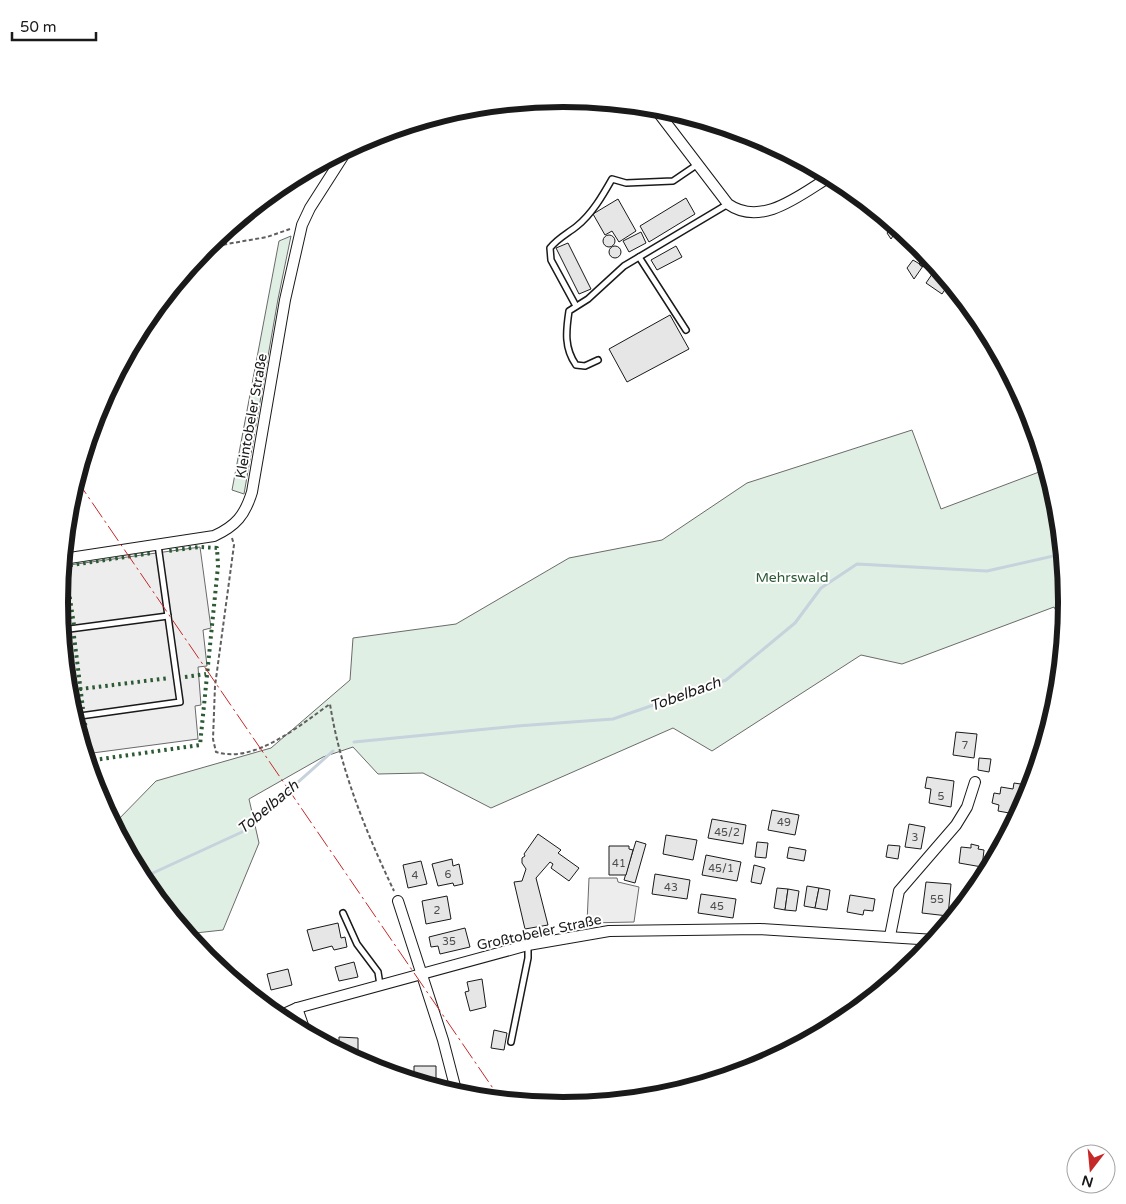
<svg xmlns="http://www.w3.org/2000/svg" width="1126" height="1204" font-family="'Varela Round',sans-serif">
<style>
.green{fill:#e0efe3;stroke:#6a6a6a}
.parking{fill:#ededed;stroke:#6a6a6a}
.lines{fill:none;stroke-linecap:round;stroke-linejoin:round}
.stream{stroke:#c6d2dc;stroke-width:3}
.building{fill:#e6e6e6;stroke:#1a1a1a}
.lane-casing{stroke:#1a1a1a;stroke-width:8}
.street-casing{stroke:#1a1a1a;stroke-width:12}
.path{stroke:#5f5f5f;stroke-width:2;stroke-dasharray:4 2.5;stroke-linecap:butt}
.lane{stroke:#fff;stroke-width:5}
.street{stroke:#fff;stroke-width:10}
.hedge{stroke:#2b5a34;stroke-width:4;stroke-dasharray:2.5 4;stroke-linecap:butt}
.power{stroke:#c62828;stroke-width:1;stroke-dasharray:18 4 2.5 4;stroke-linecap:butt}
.labels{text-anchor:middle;stroke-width:4;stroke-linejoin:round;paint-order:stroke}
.number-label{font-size:11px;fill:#4d4d4d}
.street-label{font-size:14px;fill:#1a1a1a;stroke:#fff}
.park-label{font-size:14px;fill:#2b5a34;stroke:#fff}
.water-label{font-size:15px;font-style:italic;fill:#1a1a1a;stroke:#fff}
.rim{fill:none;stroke:#1a1a1a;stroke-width:6}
</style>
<rect width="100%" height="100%" fill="#fff"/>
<!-- green -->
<g class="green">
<path d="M291 236 278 299 244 494 232 490 279 241Z"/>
<path d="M912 430 941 509 1047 469C1062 519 1070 575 1065 627L1054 607 902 664 861 655 712 751 673 728 491 808 423 773 378 774 353 747 323 757 249 799 259 843 223 930 186 934 144 882 113 825 156 781 271 748 350 680 353 638 456 624 569 558 662 540 747 483Z"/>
</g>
<!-- parking -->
<g class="parking">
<path d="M200 547 211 628 203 630 207 666 198 667 201 705 195 706 198 739 85 754 68 700 59 602 62 566Z"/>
<path d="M589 878H617L618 882 639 887 634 922 587 923Z"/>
</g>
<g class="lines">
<!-- stream -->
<g class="stream">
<path d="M354 742 517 726 613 719 726 680 795 623 821 588 857 564 987 571 1062 554"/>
<path d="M142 878 242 832 333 751"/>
</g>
</g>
<!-- building -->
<g class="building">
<path d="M686 198 695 214 649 242 640 226Z"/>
<path d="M618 199 636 231 619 242 612 231 605 235 593 214Z"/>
<path d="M893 225 898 228 891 239 887 233Z"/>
<path d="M901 230 912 239 908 245 897 236Z"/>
<path d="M641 232 646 243 629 252 623 241Z"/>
<circle cx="609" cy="241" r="6"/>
<path d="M912 239 922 249 920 252 908 245Z"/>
<path d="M568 243 591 289 579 294 556 248Z"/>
<path d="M676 246 682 257 657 270 651 260Z"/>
<circle cx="615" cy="252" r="6"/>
<path d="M913 260 923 266 914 279 907 268Z"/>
<path d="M937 267 950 282 942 294 926 283Z"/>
<path d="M670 315 689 349 627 382 609 349Z"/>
<path d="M956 732 977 734 974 758 953 755Z"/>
<path d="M979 758 991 759 989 772 978 770Z"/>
<path d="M927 777 954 781 951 807 929 803 931 789 925 788Z"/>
<path d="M1014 783 1027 785 1024 802 1018 801 1015 814 998 811 999 805 992 803 994 793 1000 794 1001 787 1013 789Z"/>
<path d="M772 810 799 815 795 835 768 830Z"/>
<path d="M712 819 746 825 743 844 708 838Z"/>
<path d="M909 824 925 827 921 849 905 847Z"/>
<path d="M538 834 561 850 558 853 579 868 569 881 551 868 553 864 550 862 536 878 548 925 525 929 514 882 522 881 526 869 522 863V858L525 856 524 854Z"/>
<path d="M666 835 697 840 693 860 663 854Z"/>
<path d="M636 841 646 844 635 883 624 880Z"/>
<path d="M757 842 768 843 766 858 755 857Z"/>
<path d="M971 844 979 846 978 849 984 850 982 867 959 863 961 847 971 848Z"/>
<path d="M888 845 900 846 898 859 886 857Z"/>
<path d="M609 846H629V849L633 850 626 875H609Z"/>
<path d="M789 847 806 850 804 861 787 858Z"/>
<path d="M706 855 741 862 737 881 702 875Z"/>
<path d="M452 859 453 866 459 864 463 884 454 886 453 883 438 886 432 864Z"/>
<path d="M421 861 427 884 408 888 403 865Z"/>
<path d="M754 865 765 868 761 884 751 882Z"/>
<path d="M655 874 690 880 687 899 652 894Z"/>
<path d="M926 882 951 884 948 916 922 913Z"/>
<path d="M807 886 819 888 815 908 804 906Z"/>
<path d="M777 888 788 889 785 910 774 908Z"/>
<path d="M819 888 830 890 827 910 815 908Z"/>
<path d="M788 889 799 891 796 911 785 910Z"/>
<path d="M701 894 736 899 733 918 698 913Z"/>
<path d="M850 895 875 899 873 911 864 910 863 915 847 912Z"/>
<path d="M447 896 451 919 426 924 422 901Z"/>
<path d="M338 923 341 938 345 937 347 947 334 950 332 946 313 951 307 930Z"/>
<path d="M465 928 470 947 440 954 438 946 431 947 429 937Z"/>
<path d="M354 962 358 977 339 981 335 967Z"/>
<path d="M288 969 292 985 271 990 267 974Z"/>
<path d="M482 979 486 1007 470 1011 465 992 469 991 467 982Z"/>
<path d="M494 1030 507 1033 504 1050 491 1048Z"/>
<path d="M339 1037 358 1038V1061L339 1051Z"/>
<path d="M380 1065H393V1068L404 1069V1078L380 1071Z"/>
<path d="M414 1066H436V1085L414 1081Z"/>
</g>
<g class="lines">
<defs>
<g id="lane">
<path d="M639 257 686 330"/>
<path d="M923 263 928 256"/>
<path d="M576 306 551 260 550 248C558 238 567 234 577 226 592 214 603 195 612 179L626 183 673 181 698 164"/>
<path d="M598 360 585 366 576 365C564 348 566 331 569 311L588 299 624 266 728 204"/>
<path d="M62 630 168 616"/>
<path d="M73 717 180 702 158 545"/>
<path d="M343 913 357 944 378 972 380 985"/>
<path d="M511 1042 528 958V945"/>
</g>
<g id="street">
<path d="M654 107 728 204C762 228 801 194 831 176"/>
<path d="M63 559 214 536C236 526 245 515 252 492L285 300 302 225 310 208 349 147"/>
<path d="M398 901 443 1040 457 1094"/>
<path d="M890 936 899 891 956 825 967 807 975 782"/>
<path d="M297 1008 306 1034"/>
<path d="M277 1017 297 1008 528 945 609 931 760 929 935 940"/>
</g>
</defs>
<!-- lane casing -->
<use href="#lane" class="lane-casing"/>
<!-- street casing -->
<use href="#street" class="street-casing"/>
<!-- path -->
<g class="path">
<path d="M204 248 267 237 290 229"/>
<path d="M232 538 234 545 215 686 213 739 216 752C255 764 300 725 330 704 340 769 366 832 394 891"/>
</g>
<!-- lane -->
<use href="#lane" class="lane"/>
<!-- street -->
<use href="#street" class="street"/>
<!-- hedge -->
<g class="hedge">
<path d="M74 625 65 566 152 553"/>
<path d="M74 636 83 709"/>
<path d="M185 677 206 674"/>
<path d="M73 690 169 678"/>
<path d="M85 723 90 761"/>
<path d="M87 761 200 745 218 566 217 548 200 547 167 551"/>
</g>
<!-- power -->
<path class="power" d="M76 479 501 1100"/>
</g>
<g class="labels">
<!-- number labels -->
<g class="number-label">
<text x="965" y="749">7</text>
<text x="941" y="800">5</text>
<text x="784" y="826">49</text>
<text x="727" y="836">45/2</text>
<text x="915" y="841">3</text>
<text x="619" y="867">41</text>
<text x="721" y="872">45/1</text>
<text x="448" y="878">6</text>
<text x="415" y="879">4</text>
<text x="671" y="891">43</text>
<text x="937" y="903">55</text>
<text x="717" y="910">45</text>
<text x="437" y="914">2</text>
<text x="449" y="945">35</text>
</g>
<!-- street labels -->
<g class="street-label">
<text transform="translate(251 416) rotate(-80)" y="5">Kleintobeler Straße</text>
<text transform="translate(539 932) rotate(-12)" y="5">Großtobeler Straße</text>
</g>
<!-- park labels -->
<g class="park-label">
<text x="792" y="582">Mehrswald</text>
</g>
<!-- water labels -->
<g class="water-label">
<text transform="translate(685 694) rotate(-20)" y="5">Tobelbach</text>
<text transform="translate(268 807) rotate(-40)" y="5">Tobelbach</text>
</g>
</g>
<!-- crop -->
<path d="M0 0H1126V1204H0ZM68 602a495 495 0 1 1 990 0a495 495 0 1 1-990 0Z" fill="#fff" fill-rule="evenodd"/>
<path class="rim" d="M68 602a495 495 0 1 1 990 0a495 495 0 1 1-990 0Z"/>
<!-- north arrow -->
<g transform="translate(1091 1169) rotate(196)"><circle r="24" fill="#ffffff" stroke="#a3a3a3"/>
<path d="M0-4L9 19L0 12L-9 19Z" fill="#c62828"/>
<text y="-8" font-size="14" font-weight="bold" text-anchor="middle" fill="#1a1a1a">N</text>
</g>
<!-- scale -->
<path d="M12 32v8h84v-8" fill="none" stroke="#1a1a1a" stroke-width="2.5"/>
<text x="20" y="32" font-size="15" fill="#1a1a1a" stroke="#ffffff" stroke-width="4" paint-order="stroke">50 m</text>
</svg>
